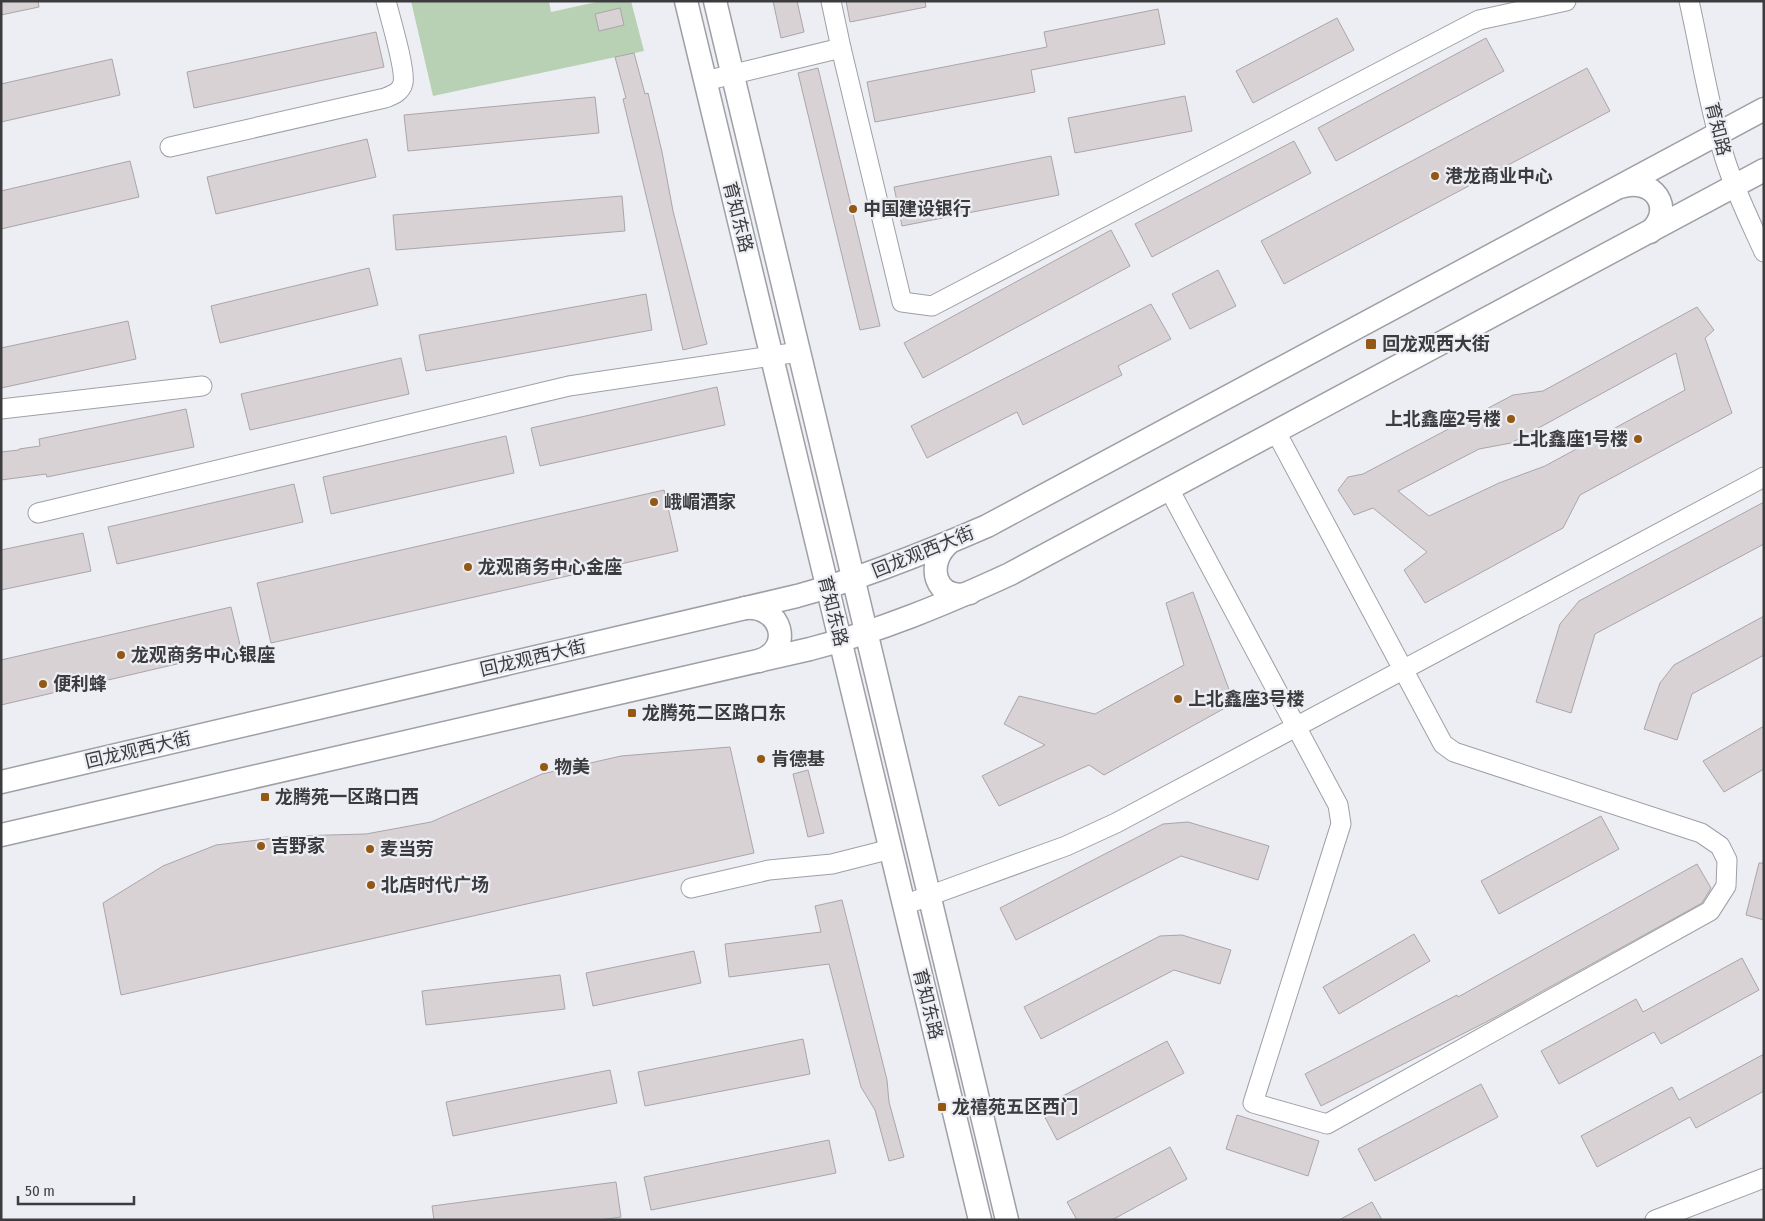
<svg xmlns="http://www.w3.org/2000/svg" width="1765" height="1221" font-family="'Fira Sans Condensed','Noto Sans SC',sans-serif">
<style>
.green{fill:#b8d1b4}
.building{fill:#d9d2d5;stroke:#aba5a8;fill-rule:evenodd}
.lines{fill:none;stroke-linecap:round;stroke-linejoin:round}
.minor-casing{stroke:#9ea0a5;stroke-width:21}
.major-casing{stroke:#9ea0a5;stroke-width:25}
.minor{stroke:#fff;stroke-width:19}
.major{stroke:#fff;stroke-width:22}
.poi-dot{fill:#925814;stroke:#eceef4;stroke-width:2}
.labels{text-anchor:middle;stroke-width:4.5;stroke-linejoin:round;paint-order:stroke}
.street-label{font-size:18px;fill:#3c3c3f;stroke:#eceef4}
.poi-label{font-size:18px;font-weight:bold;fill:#3c3c3f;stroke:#eceef4;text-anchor:start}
</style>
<rect width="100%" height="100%" fill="#eceef4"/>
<!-- green -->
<path class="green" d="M411 1H549L551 12 601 1H631L644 51 433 96Z"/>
<!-- building -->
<g class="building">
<path d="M1 1H38L39 7 1 15Z"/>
<path d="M773 1H797L804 32 781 38Z"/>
<path d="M846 1H925L926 7 850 22Z"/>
<path d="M620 8 624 25 599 31 595 14Z"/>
<path d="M1158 9 1165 44 1031 70 1035 92 875 122 867 82 1047 47 1044 32Z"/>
<path d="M1337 18 1354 50 1253 103 1236 71Z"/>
<path d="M376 32 384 67 194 108 187 72Z"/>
<path d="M1486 38 1504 71 1336 161 1318 128Z"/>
<path d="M634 53 645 94 648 93 662 152 673 211 707 344 683 350 623 99 626 98 615 57Z"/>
<path d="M112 59 120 95 1 122V84Z"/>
<path d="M818 68 880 326 860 330 798 73Z"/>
<path d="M1587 68 1610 111 1284 284 1261 241Z"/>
<path d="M1185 96 1192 131 1075 153 1068 118Z"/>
<path d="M595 97 599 133 408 151 404 115Z"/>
<path d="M367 139 376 177 216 214 207 177Z"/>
<path d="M1294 141 1311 173 1152 257 1135 224Z"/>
<path d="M1051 156 1059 195 902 226 894 187Z"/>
<path d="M130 161 139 197 1 229V191Z"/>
<path d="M622 196 625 231 396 250 393 215Z"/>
<path d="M1111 230 1130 266 923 378 904 343Z"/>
<path d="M369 268 378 305 220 343 211 306Z"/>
<path d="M1218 270 1236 306 1190 329 1172 294Z"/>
<path d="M646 294 652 330 426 371 419 335Z"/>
<path d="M1151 304 1171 339 1118 366 1122 375 1023 425 1017 412 927 458 911 426Z"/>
<path d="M1697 307 1714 330 1705 338 1732 413 1580 495 1563 528 1425 603 1404 570 1427 552 1373 508 1354 515 1338 490 1348 477 1363 474 1513 395 1543 391ZM1676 353 1685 390 1545 466 1499 483 1429 516 1398 491 1479 449 1511 443Z"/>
<path d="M128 321 136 359 1 388V348Z"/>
<path d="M401 358 409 394 250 430 241 394Z"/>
<path d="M717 387 725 425 540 466 531 428Z"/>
<path d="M186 409 194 447 47 477 46 474 1 480V452L19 450V449L40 446 39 439Z"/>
<path d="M506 436 514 473 331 514 323 477Z"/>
<path d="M294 484 303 522 117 564 108 527Z"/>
<path d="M664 490 678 551 271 643 257 583Z"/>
<path d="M1764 502V544L1595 634 1571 713 1536 702 1560 624 1579 601Z"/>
<path d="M83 533 91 571 1 590V550Z"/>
<path d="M1193 592 1234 703 1104 775 1089 765 999 806 982 776 1045 745 1004 724 1019 696 1095 714 1184 665 1166 603Z"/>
<path d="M231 607 241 649 1 705V660Z"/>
<path d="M1764 616V655L1692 694 1677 740 1644 729 1660 683 1674 665Z"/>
<path d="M1764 726V769L1724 792 1703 761Z"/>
<path d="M730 747 754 853 121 995 103 903 163 866 216 845 292 836 366 834 431 822 542 774 621 756Z"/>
<path d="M808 770 824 833 808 837 793 774Z"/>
<path d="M1601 816 1619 849 1499 914 1481 881Z"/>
<path d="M1188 822 1269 846 1258 880 1181 856 1016 940 1000 908 1163 824Z"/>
<path d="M1759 863H1764V920L1746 915Z"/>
<path d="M1697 864 1711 888 1702 903 1494 1018 1321 1106 1305 1074 1457 995 1458 997Z"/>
<path d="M842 900 887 1080 889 1102 904 1157 889 1161 875 1110 861 1087 829 964 729 977 725 944 821 932 815 906Z"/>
<path d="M1414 934 1430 961 1339 1014 1323 987Z"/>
<path d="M1182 935 1231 950 1220 984 1174 970 1041 1039 1024 1007 1160 936Z"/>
<path d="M694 951 701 983 593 1006 586 973Z"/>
<path d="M1742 958 1759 990 1661 1044 1654 1032 1559 1084 1541 1051 1636 999 1643 1012Z"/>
<path d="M560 975 565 1009 426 1025 422 991Z"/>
<path d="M803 1039 810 1074 645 1106 638 1072Z"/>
<path d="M1167 1041 1184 1073 1057 1140 1040 1108Z"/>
<path d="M1764 1054V1091L1696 1128 1690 1117 1597 1167 1581 1136 1672 1087 1679 1100Z"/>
<path d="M610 1070 617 1103 453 1136 446 1102Z"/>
<path d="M1481 1084 1498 1117 1375 1181 1358 1149Z"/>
<path d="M1237 1115 1319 1141 1308 1176 1226 1149Z"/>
<path d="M829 1140 836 1173 651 1210 644 1177Z"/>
<path d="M1170 1147 1187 1179 1112 1220H1077L1067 1202Z"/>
<path d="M616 1182 621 1217 600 1220H434L432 1206Z"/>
<path d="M1372 1202 1382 1220H1339Z"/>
</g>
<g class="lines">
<defs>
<g id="minor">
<path d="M1689 1C1701 54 1709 108 1725 159 1735 191 1750 221 1764 252"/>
<path d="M841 48 902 302 932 306 1479 20 1566 1"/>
<path d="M705 81 841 48 831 1"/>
<path d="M170 147 385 98C393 95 401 92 403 83 406 70 390 17 386 1"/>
<path d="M1 409 202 386"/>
<path d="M1169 489 1338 805 1341 824 1253 1103 1327 1124 1710 911 1726 886 1727 860 1720 846 1701 833 1454 752 1443 744 1276 432"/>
<path d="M38 513 569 386 799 352"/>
<path d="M691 888 769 870 832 864 891 849"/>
<path d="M904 905 1066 846 1116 823 1764 477"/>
<path d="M1655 1220 1764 1178"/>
</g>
<g id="major">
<path d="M686 1 980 1220"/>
<path d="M715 1 1007 1220"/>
<path d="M1620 187C1653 176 1676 208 1650 232"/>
<path d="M950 542C924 563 935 603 970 593"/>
<path d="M745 608C782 605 794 649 759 661"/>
<path d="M1 782 797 596C863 578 925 553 987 526L1764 109"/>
<path d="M1 835 810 649C880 631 945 604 1010 574L1764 170"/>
</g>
</defs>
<!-- minor casing -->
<use href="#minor" class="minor-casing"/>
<!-- major casing -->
<use href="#major" class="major-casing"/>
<!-- minor -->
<use href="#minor" class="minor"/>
<!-- major -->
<use href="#major" class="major"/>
</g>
<!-- markers -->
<g class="poi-dot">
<circle cx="1435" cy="176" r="5"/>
<circle cx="853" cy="209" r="5"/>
<rect x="1365" y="338" width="12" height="12" rx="2.5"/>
<circle cx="1511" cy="419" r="5"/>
<circle cx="1638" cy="439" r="5"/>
<circle cx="654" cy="502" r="5"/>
<circle cx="468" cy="567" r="5"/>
<circle cx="121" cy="655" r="5"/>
<circle cx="43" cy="684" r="5"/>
<circle cx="1178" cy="699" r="5"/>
<rect x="627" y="708" width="10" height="10" rx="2.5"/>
<circle cx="761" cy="759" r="5"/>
<circle cx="544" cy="767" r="5"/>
<rect x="260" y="792" width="10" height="10" rx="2.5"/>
<circle cx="261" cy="846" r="5"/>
<circle cx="370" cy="849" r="5"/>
<circle cx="371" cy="885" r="5"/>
<rect x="937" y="1102" width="10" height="10" rx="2.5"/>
</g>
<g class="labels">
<!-- street labels -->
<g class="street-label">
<text transform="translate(1718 129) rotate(76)" y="6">育知路</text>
<text transform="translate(738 217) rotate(76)" y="6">育知东路</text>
<text transform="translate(923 552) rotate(-22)" y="6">回龙观西大街</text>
<text transform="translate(833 611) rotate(76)" y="6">育知东路</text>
<text transform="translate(533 658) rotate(-13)" y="6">回龙观西大街</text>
<text transform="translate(138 750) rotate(-13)" y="6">回龙观西大街</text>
<text transform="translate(928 1004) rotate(76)" y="6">育知东路</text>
</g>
<!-- poi labels -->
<g class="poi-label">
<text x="1445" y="182">港龙商业中心</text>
<text x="863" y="215">中国建设银行</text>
<text x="1382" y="350">回龙观西大街</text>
<text x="1501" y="425" text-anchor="end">上北鑫座2号楼</text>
<text x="1628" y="445" text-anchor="end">上北鑫座1号楼</text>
<text x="664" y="508">峨嵋酒家</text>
<text x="478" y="573">龙观商务中心金座</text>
<text x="131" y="661">龙观商务中心银座</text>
<text x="53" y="690">便利蜂</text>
<text x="1188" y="705">上北鑫座3号楼</text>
<text x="642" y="719">龙腾苑二区路口东</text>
<text x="771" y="765">肯德基</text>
<text x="554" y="773">物美</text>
<text x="275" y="803">龙腾苑一区路口西</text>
<text x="271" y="852">吉野家</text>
<text x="380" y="855">麦当劳</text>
<text x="381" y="891">北店时代广场</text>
<text x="952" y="1113">龙禧苑五区西门</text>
</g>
</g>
<!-- border -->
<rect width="1765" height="1221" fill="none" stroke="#3c3c3f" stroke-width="5"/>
<!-- scale -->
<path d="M18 1196v8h116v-8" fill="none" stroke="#3c3c3f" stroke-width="2.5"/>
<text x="25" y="1196" font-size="15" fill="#3c3c3f" stroke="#eceef4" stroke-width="4" paint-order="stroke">50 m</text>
</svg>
